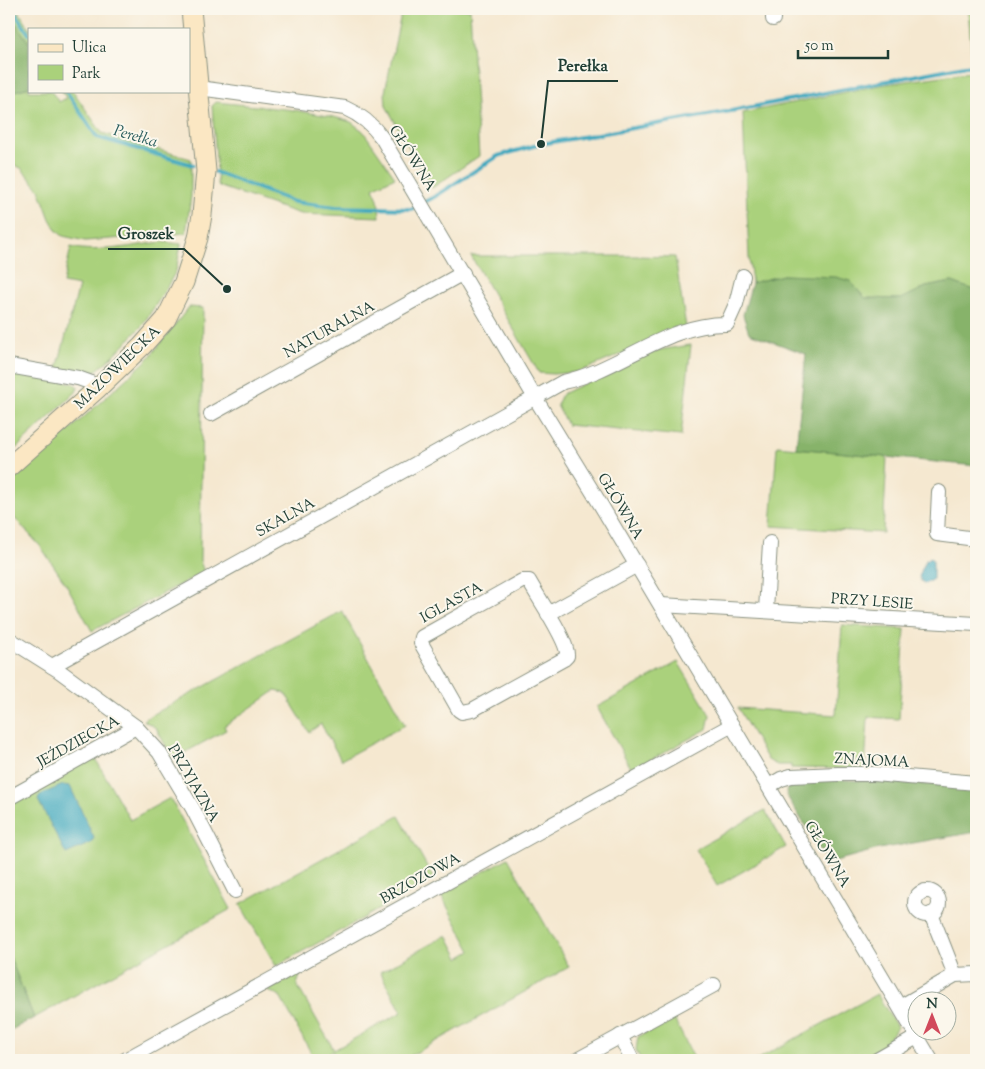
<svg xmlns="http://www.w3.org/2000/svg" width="985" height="1069" font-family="'Sorts Mill Goudy',serif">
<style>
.green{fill:#aad17b;stroke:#648758}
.forest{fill:#87b36b;stroke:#537850}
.water{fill:#3fa9bf;stroke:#2f737a}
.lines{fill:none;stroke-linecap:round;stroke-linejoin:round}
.stream{stroke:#3fa9bf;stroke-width:4}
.street-casing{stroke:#8a9282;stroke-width:16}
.secondary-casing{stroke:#8a9282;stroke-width:21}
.street{stroke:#fff;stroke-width:14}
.secondary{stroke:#fbe7c3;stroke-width:19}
.labels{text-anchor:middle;stroke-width:4;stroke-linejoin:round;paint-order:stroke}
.street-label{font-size:15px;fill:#1f3d34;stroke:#fbf7ec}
.water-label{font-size:16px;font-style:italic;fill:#295d5e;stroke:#fbf7ec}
.leader{fill:none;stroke:#1f3d34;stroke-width:2}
.callout-dot{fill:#1f3d34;stroke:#fbf7ec;stroke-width:2}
.callout-label{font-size:16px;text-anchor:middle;font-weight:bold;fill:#1f3d34;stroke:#fbf7ec;stroke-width:4;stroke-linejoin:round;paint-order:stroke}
</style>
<rect width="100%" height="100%" fill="#fbf7ec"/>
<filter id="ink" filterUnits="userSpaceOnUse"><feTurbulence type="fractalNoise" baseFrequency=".02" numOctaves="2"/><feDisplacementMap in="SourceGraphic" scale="10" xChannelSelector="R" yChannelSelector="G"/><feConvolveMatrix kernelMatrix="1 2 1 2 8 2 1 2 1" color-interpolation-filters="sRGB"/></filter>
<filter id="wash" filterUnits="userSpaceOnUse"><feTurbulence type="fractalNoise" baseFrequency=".0096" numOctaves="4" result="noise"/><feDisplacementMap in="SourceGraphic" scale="20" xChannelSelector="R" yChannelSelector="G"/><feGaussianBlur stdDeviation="1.12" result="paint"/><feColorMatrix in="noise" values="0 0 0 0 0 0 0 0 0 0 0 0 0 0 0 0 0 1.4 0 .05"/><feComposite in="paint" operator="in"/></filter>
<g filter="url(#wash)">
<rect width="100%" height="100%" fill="#f5e8d0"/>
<!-- green -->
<g class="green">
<path d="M9 9H17L30 29 29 43 9 13Z"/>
<path d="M402 9H470L479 156 432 188 386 106 385 92Z"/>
<path d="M968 9H976V58H972Z"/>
<path d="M976 71V291L952 282 926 287 901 299 864 298 850 281 783 275 752 283 749 258 743 113 880 85Z"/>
<path d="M29 87V91H51L59 102 66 98 62 91H73L102 133 191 159V196L186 233 85 241 63 236 57 231 50 219 39 189 21 168 9 162V93Z"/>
<path d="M216 102 294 110 334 117 351 122 363 131 395 177 373 188 378 199 380 217 300 214 218 186 212 106Z"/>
<path d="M162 242 181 244 176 271 163 294 141 327 112 357 97 370 83 374 57 369 79 286 63 283 71 247C97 254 135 245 162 242Z"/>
<path d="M471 256H634L675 257 686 327 579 372 553 374 539 373Z"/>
<path d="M189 307 203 308 200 561 204 572 92 631 66 584 41 547 9 512V485L148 359Z"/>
<path d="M691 345 681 436 567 425 557 405 562 394 652 351Z"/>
<path d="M9 371 73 383 78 387 76 392 9 455Z"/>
<path d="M777 446 887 457 883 533 771 526Z"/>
<path d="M342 611 405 725 341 760 321 724 309 732 285 693 275 691 224 726 226 730 173 759 156 728 143 720Z"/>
<path d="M842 625 905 629 899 719 868 717 865 769 791 768V765H777L768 760 738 708 836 715Z"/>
<path d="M678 662 710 715 707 729 632 770 597 707Z"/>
<path d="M94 756 130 820 170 798 231 909 34 1018 9 955V803Z"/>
<path d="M765 810 786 847 717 886 696 849Z"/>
<path d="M399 816 434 879 276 966 240 904Z"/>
<path d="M508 858 569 967 403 1060H334L333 1051 315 1060 279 995 267 991 301 972 297 985 334 1050 402 1012 380 972 447 935 459 958 471 951 441 895Z"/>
<path d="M877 994 897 1027 885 1045 857 1060H756Z"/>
<path d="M673 1017 695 1060H641L636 1050 638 1037Z"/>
</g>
<!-- forest -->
<g class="forest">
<path d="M9 13 29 43V87L9 93Z"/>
<path d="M783 275 836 277 850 281 865 298 901 299 926 287 952 282 976 291V466L796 448 806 354 749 333 743 315 752 283Z"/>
<path d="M793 780H846L976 787V832L879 849 828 863 787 796V789L797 785Z"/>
<path d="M9 955 34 1018 9 1031Z"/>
</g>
<!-- water -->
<g class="water">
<path d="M930 557 933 561V579L925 584 921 581 919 577 925 561Z"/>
<path d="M63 785 70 786 94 838 91 843 66 854 38 800 40 795Z"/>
</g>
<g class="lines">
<!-- stream -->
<g class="stream">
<path d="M12 9 29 34"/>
<path d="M66 91 97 137 193 165"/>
<path d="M215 172 294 202 336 207 411 209 434 197 498 156 541 144 731 111 965 66 976 65"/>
</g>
</g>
</g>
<g filter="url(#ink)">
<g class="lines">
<defs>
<g id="street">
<path d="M773 9V19"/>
<path d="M199 88 345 108C361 115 372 124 382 138L534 396 602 507 931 1060"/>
<path d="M9 366 78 378 89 382 97 389"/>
<path d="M211 414 463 273"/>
<path d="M939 492 937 534 976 539"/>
<path d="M522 581H529C537 596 569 642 567 656L564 659 472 710 462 712 459 710 421 643 422 637Z"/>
<path d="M661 605 976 624"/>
<path d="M766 610 770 543"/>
<path d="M548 614 637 565"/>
<path d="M9 639 58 670 136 727 159 752 193 809 235 891"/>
<path d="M52 666 563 382C620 370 666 323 727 324L736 304 743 276"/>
<path d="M769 786 781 779 791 776 838 774H874L976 783"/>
<path d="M9 798 136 727"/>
<circle cx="927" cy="903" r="12"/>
<path d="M931 914 955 975"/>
<path d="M900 1007 955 975 976 974"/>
<path d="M620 1036 632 1060"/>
<path d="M125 1060 732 725"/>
<path d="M577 1060 714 985"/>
<path d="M877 1060 917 1037"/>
</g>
<path id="secondary" d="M9 467 97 389 142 346 166 319 184 282 198 238 202 215 206 171 191 9"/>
</defs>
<!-- street casing -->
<use href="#street" class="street-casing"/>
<!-- secondary casing -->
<use href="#secondary" class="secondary-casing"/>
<!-- street -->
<use href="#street" class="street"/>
<!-- secondary -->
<use href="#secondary" class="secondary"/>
</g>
</g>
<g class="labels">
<!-- street labels -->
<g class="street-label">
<text transform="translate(413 158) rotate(58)" y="5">GŁÓWNA</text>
<text transform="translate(329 329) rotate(-29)" y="5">NATURALNA</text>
<text transform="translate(117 367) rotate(-44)" y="5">MAZOWIECKA</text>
<text transform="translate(621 506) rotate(59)" y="5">GŁÓWNA</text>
<text transform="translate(285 517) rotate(-29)" y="5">SKALNA</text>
<text transform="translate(872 601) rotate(4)" y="5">PRZY LESIE</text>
<text transform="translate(451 602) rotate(-29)" y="5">IGLASTA</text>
<text transform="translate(78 741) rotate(-29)" y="5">JEŹDZIECKA</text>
<text transform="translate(872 760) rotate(3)" y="5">ZNAJOMA</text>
<text transform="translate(194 783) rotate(60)" y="5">PRZYJAZNA</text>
<text transform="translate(828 854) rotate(59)" y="5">GŁÓWNA</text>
<text transform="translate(420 878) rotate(-29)" y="5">BRZOZOWA</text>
</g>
<!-- water labels -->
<g class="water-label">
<text transform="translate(136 135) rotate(16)" y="6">Perełka</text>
</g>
</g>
<!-- callouts -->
<path class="leader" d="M541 144L548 81H618M227 289L184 249H108"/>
<g class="callout-dot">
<circle cx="541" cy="144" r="5"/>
<circle cx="227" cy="289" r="5"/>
</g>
<g class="callout-label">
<text x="583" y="71">Perełka</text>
<text x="146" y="239">Groszek</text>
</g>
<!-- margin -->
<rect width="985" height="1069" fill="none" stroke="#fbf7ec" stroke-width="30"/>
<!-- legend -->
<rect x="28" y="28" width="162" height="65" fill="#fbf7ec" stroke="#a3ada2"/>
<rect x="38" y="44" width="25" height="8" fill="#fbe7c3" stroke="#a3ada2"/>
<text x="72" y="52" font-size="15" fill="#1f3d34">Ulica</text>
<rect x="38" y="65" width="25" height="15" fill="#aad17b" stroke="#a3ada2"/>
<text x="72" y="78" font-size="15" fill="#1f3d34">Park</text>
<!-- north arrow -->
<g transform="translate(932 1016)"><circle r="24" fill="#fbf7ec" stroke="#a3ada2"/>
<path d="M0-4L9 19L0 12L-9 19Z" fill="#d1495b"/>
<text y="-8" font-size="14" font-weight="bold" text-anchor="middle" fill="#1f3d34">N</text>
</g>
<!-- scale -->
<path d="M798 50v8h90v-8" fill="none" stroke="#1f3d34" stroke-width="2.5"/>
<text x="805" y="50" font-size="15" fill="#1f3d34" stroke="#fbf7ec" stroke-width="4" paint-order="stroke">50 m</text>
</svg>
